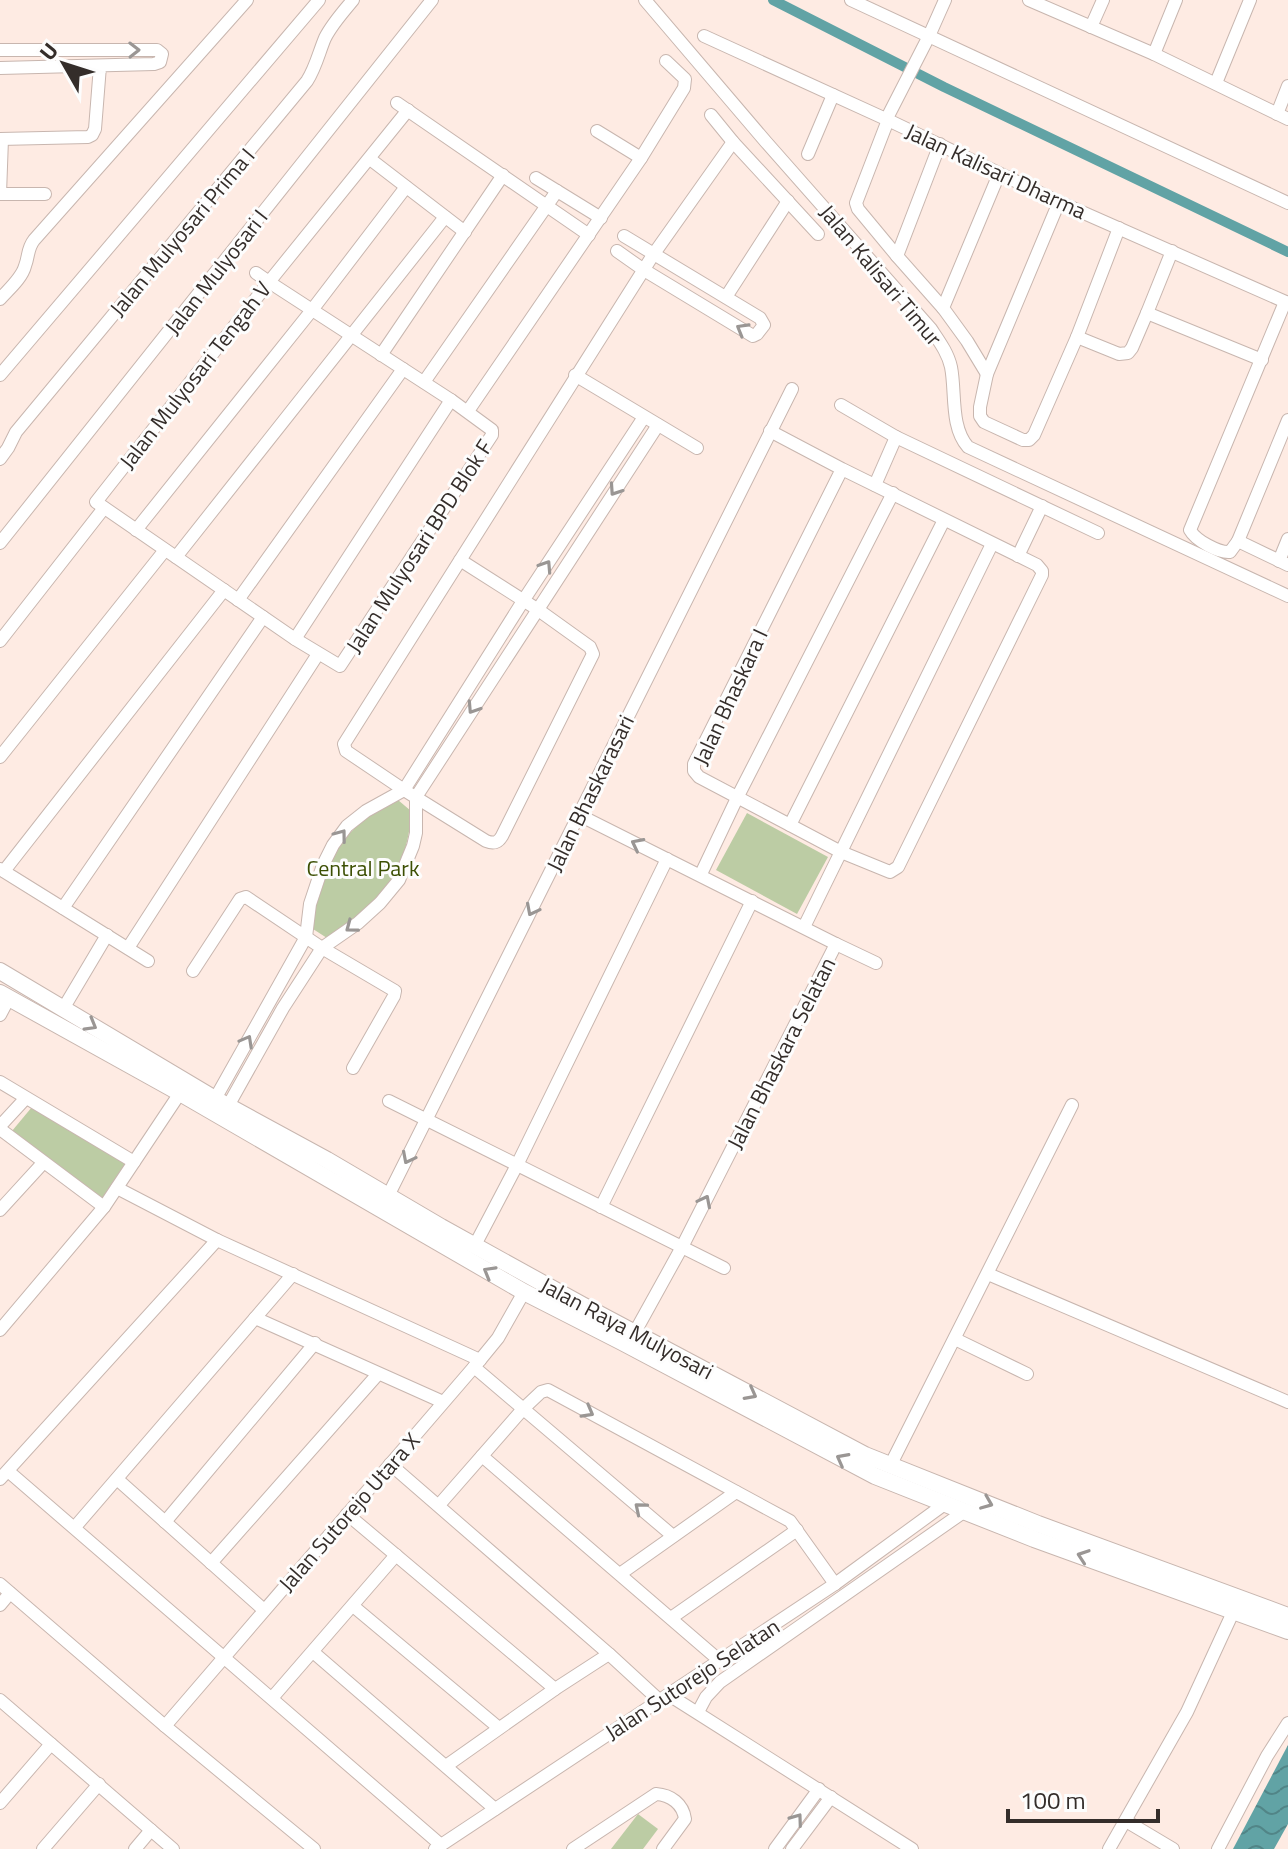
<svg xmlns="http://www.w3.org/2000/svg" width="1288" height="1849" font-family="'Titillium Web',sans-serif">
<style>
.green{fill:#bccca4}
.water{fill:url(#water-waves)}
.lines{fill:none;stroke-linecap:round;stroke-linejoin:round}
.canal{stroke:#61a3a5;stroke-width:10}
.minor-casing{stroke:#c8b6af;stroke-width:14}
.major-casing{stroke:#c8b6af;stroke-width:18}
.minor{stroke:#fff;stroke-width:12}
.major{stroke:#fff;stroke-width:16}
.oneway{stroke:#9a9694}
.labels{text-anchor:middle;stroke-width:6;stroke-linejoin:round;paint-order:stroke}
.street-label{font-size:22px;fill:#342d2a;stroke:#fdfdfd}
.park-label{font-size:22px;fill:#3c4f03;stroke:#fdfdfd}
</style>
<defs>
<pattern id="water-waves" width="16" height="10" patternUnits="userSpaceOnUse" patternTransform="scale(2)"><rect width="16" height="10" fill="#61a3a5"/><path d="M0 5q4-4 8 0t8 0" fill="none" stroke="#518587"/></pattern>
</defs>
<rect width="100%" height="100%" fill="#feebe3"/>
<!-- green -->
<g class="green">
<path d="M398 800 411 811C410 852 392 892 359 916 349 924 337 931 327 938L313 929C313 893 330 852 356 827 368 815 383 808 398 800Z"/>
<path d="M747 813 828 857 797 914 716 870Z"/>
<path d="M32 1107 129 1164 103 1203 12 1131Z"/>
<path d="M638 1814 658 1829 643 1849H611Z"/>
</g>
<!-- water -->
<path class="water" d="M1288 1745V1824L1274 1849H1233Z"/>
<g class="lines">
<!-- canal -->
<path class="canal" d="M773 0 944 87 1288 252"/>
<defs>
<g id="minor">
<path d="M645 0 766 142 931 329C939 341 948 353 951 367 956 392 950 427 968 447L1288 596"/>
<path d="M851 0 1288 203"/>
<path d="M1029 0 1154 54 1288 119"/>
<path d="M1091 27 1103 0"/>
<path d="M704 36 888 120 1059 202 1288 303"/>
<path d="M0 50H157L162 54 160 62 154 64 0 68"/>
<path d="M1154 54 1176 0"/>
<path d="M1216 83 1250 0"/>
<path d="M397 103 589 235"/>
<path d="M1277 114 1288 86"/>
<path d="M711 115 733 142 818 234"/>
<path d="M886 120 929 36 945 0"/>
<path d="M888 120 856 203 858 209 897 256"/>
<path d="M597 131 641 158"/>
<path d="M0 139 88 137 92 135 95 129 100 66"/>
<path d="M940 144 897 256 943 308"/>
<path d="M808 154 833 95"/>
<path d="M370 159 465 232"/>
<path d="M536 178 601 218"/>
<path d="M0 194 2 139"/>
<path d="M0 194H45"/>
<path d="M1059 202 987 374 980 407V416L984 422 1023 440H1029L1034 435 1077 337 1119 228"/>
<path d="M617 251 644 270 753 336 757 334 764 325 760 318 624 236"/>
<path d="M1172 251 1147 313 1262 360"/>
<path d="M256 273 269 282 451 400 492 430V435L340 666 295 639 96 502 269 282 408 110"/>
<path d="M726 297 788 201"/>
<path d="M0 299C9 289 22 278 25 266 29 256 27 249 34 240L247 0"/>
<path d="M1285 302 1190 530C1196 541 1219 553 1230 552L1238 541 1288 565"/>
<path d="M1077 337 1119 354 1128 353 1132 348 1147 313"/>
<path d="M381 355 503 175"/>
<path d="M987 374 967 341 943 308 999 174"/>
<path d="M0 375 319 0"/>
<path d="M575 375 697 448"/>
<path d="M424 382 557 191"/>
<path d="M841 405 896 437 1098 533"/>
<path d="M468 411 641 158 684 88 685 79 666 61"/>
<path d="M770 431 842 469 1037 565 1042 571V575L898 867 890 872 841 852 699 777 694 771V764L842 469"/>
<path d="M0 459 8 448 16 432 307 81C316 67 319 52 325 38 332 24 343 12 353 0"/>
<path d="M875 485 896 437"/>
<path d="M136 530 312 310 406 187"/>
<path d="M1238 541 1288 420"/>
<path d="M0 543 432 0"/>
<path d="M1018 556 1042 506"/>
<path d="M176 557 445 217"/>
<path d="M460 560 537 609 590 647 593 654 502 836C498 843 494 844 486 841L404 790 346 751 344 744 653 255 733 142"/>
<path d="M1279 561 1288 539"/>
<path d="M238 600 403 369"/>
<path d="M295 639 451 400"/>
<path d="M0 641 104 508"/>
<path d="M0 757 165 550"/>
<path d="M579 815 836 944 682 1247 635 1332"/>
<path d="M790 825 944 520"/>
<path d="M0 869 148 961"/>
<path d="M4 871 224 590"/>
<path d="M701 874 738 796 893 493"/>
<path d="M63 908 263 617"/>
<path d="M804 927 992 544"/>
<path d="M836 944 876 963"/>
<path d="M128 948 318 654"/>
<path d="M193 971 240 899 246 897 322 948 395 991 394 996 353 1068"/>
<path d="M63 1009 107 935"/>
<path d="M0 1015 9 998"/>
<path d="M0 1082 134 1162"/>
<path d="M215 1099 306 937 310 904 323 865 333 845 347 826 366 811 404 790 523 601 644 417"/>
<path d="M389 1101 724 1268"/>
<path d="M228 1106 283 1008 322 948 358 923 380 903 399 880 413 846 416 833V797L658 425"/>
<path d="M0 1126 25 1099"/>
<path d="M0 1129 104 1207"/>
<path d="M117 1188 217 1240 480 1360"/>
<path d="M388 1196 792 389"/>
<path d="M601 1207 752 901"/>
<path d="M0 1210 43 1163"/>
<path d="M475 1245 517 1165 667 859"/>
<path d="M988 1274 1288 1402"/>
<path d="M255 1318 443 1402"/>
<path d="M0 1330 104 1207 180 1093"/>
<path d="M955 1339 1027 1374"/>
<path d="M474 1367 673 1536"/>
<path d="M482 1456 720 1661"/>
<path d="M390 1464 609 1654 659 1700"/>
<path d="M891 1464 1072 1105"/>
<path d="M8 1471C153 1595 296 1721 441 1845"/>
<path d="M0 1479 217 1240"/>
<path d="M117 1479 264 1610"/>
<path d="M439 1505 523 1409 541 1392 548 1390 790 1521 835 1584"/>
<path d="M347 1514 555 1689"/>
<path d="M165 1522 315 1343"/>
<path d="M75 1527 293 1274"/>
<path d="M211 1563 378 1374"/>
<path d="M620 1574 736 1492"/>
<path d="M0 1584 165 1726 314 1849"/>
<path d="M0 1605 10 1593"/>
<path d="M353 1606 499 1728"/>
<path d="M671 1618 797 1530"/>
<path d="M313 1652 495 1809"/>
<path d="M669 1695 912 1849"/>
<path d="M272 1698 396 1555"/>
<path d="M0 1700 173 1849"/>
<path d="M698 1712 706 1697 720 1682 965 1511"/>
<path d="M165 1726 480 1360 498 1338 524 1292"/>
<path d="M446 1766 555 1689 609 1654"/>
<path d="M0 1803 51 1744"/>
<path d="M1126 1821 1173 1849"/>
<path d="M43 1849 99 1784"/>
<path d="M135 1849 151 1830"/>
<path d="M435 1849 835 1584 946 1503"/>
<path d="M573 1849 656 1794C671 1795 683 1804 685 1819L663 1849"/>
<path d="M775 1849 819 1789"/>
<path d="M792 1849 831 1797"/>
<path d="M1109 1849 1187 1712 1234 1610"/>
<path d="M1218 1849 1267 1756 1288 1723"/>
</g>
<g id="major">
<path d="M0 971 215 1099 327 1160 441 1227 582 1305 865 1455 1038 1524 1288 1616"/>
<path d="M0 993 180 1093 524 1292 622 1342 875 1476 1034 1539 1288 1631"/>
</g>
</defs>
<!-- minor casing -->
<use href="#minor" class="minor-casing"/>
<!-- major casing -->
<use href="#major" class="major-casing"/>
<!-- minor -->
<use href="#minor" class="minor"/>
<!-- major -->
<use href="#major" class="major"/>
</g>
<!-- one-way arrows -->
<defs><path id="oneway-chevron" d="M-2-3.5L2.5 0L-2 3.5" fill="none" stroke-width="1.6" stroke-linecap="round" stroke-linejoin="round" transform="scale(2)"/></defs>
<g class="oneway">
<use href="#oneway-chevron" transform="translate(134 50) rotate(-1)"/>
<use href="#oneway-chevron" transform="translate(742 329) rotate(-150)"/>
<use href="#oneway-chevron" transform="translate(615 490) rotate(124)"/>
<use href="#oneway-chevron" transform="translate(546 566) rotate(-57)"/>
<use href="#oneway-chevron" transform="translate(473 708) rotate(123)"/>
<use href="#oneway-chevron" transform="translate(341 835) rotate(-53)"/>
<use href="#oneway-chevron" transform="translate(637 844) rotate(-153)"/>
<use href="#oneway-chevron" transform="translate(532 910) rotate(117)"/>
<use href="#oneway-chevron" transform="translate(351 927) rotate(143)"/>
<use href="#oneway-chevron" transform="translate(91 1025) rotate(30)"/>
<use href="#oneway-chevron" transform="translate(247 1041) rotate(-61)"/>
<use href="#oneway-chevron" transform="translate(408 1158) rotate(117)"/>
<use href="#oneway-chevron" transform="translate(705 1201) rotate(-63)"/>
<use href="#oneway-chevron" transform="translate(489 1272) rotate(-150)"/>
<use href="#oneway-chevron" transform="translate(751 1394) rotate(28)"/>
<use href="#oneway-chevron" transform="translate(588 1412) rotate(29)"/>
<use href="#oneway-chevron" transform="translate(842 1459) rotate(-152)"/>
<use href="#oneway-chevron" transform="translate(987 1503) rotate(22)"/>
<use href="#oneway-chevron" transform="translate(640 1508) rotate(-140)"/>
<use href="#oneway-chevron" transform="translate(1083 1556) rotate(-161)"/>
<use href="#oneway-chevron" transform="translate(797 1819) rotate(-54)"/>
</g>
<g class="labels">
<!-- street labels -->
<g class="street-label">
<text transform="translate(996 171) rotate(25)" y="8">Jalan Kalisari Dharma</text>
<text transform="translate(182 232) rotate(-50)" y="8">Jalan Mulyosari Prima I</text>
<text transform="translate(216 272) rotate(-52)" y="8">Jalan Mulyosari I</text>
<text transform="translate(881 275) rotate(50)" y="8">Jalan Kalisari Timur</text>
<text transform="translate(195 375) rotate(-52)" y="8">Jalan Mulyosari Tengah V</text>
<text transform="translate(419 546) rotate(-57)" y="8">Jalan Mulyosari BPD Blok F</text>
<text transform="translate(730 697) rotate(-65)" y="8">Jalan Bhaskara I</text>
<text transform="translate(590 793) rotate(-64)" y="8">Jalan Bhaskarasari</text>
<text transform="translate(781 1053) rotate(-63)" y="8">Jalan Bhaskara Selatan</text>
<text transform="translate(627 1328) rotate(28)" y="8">Jalan Raya Mulyosari</text>
<text transform="translate(349 1512) rotate(-49)" y="8">Jalan Sutorejo Utara X</text>
<text transform="translate(692 1679) rotate(-33)" y="8">Jalan Sutorejo Selatan</text>
</g>
<!-- park labels -->
<g class="park-label">
<text x="363" y="876">Central Park</text>
</g>
</g>
<!-- north arrow -->
<g transform="translate(64 64) rotate(309)" stroke="#fdfdfd" stroke-width="6" paint-order="stroke">
<path d="M0-6L14 30L0 20L-14 30Z" fill="#342d2a"/>
<text y="-12" font-size="22" font-weight="bold" text-anchor="middle" fill="#342d2a">U</text>
</g>
<!-- scale -->
<path d="M1008 1809v12h150v-12" fill="none" stroke="#342d2a" stroke-width="4"/>
<text x="1020" y="1809" font-size="24" fill="#342d2a" stroke="#fdfdfd" stroke-width="6" paint-order="stroke">100 m</text>
</svg>
